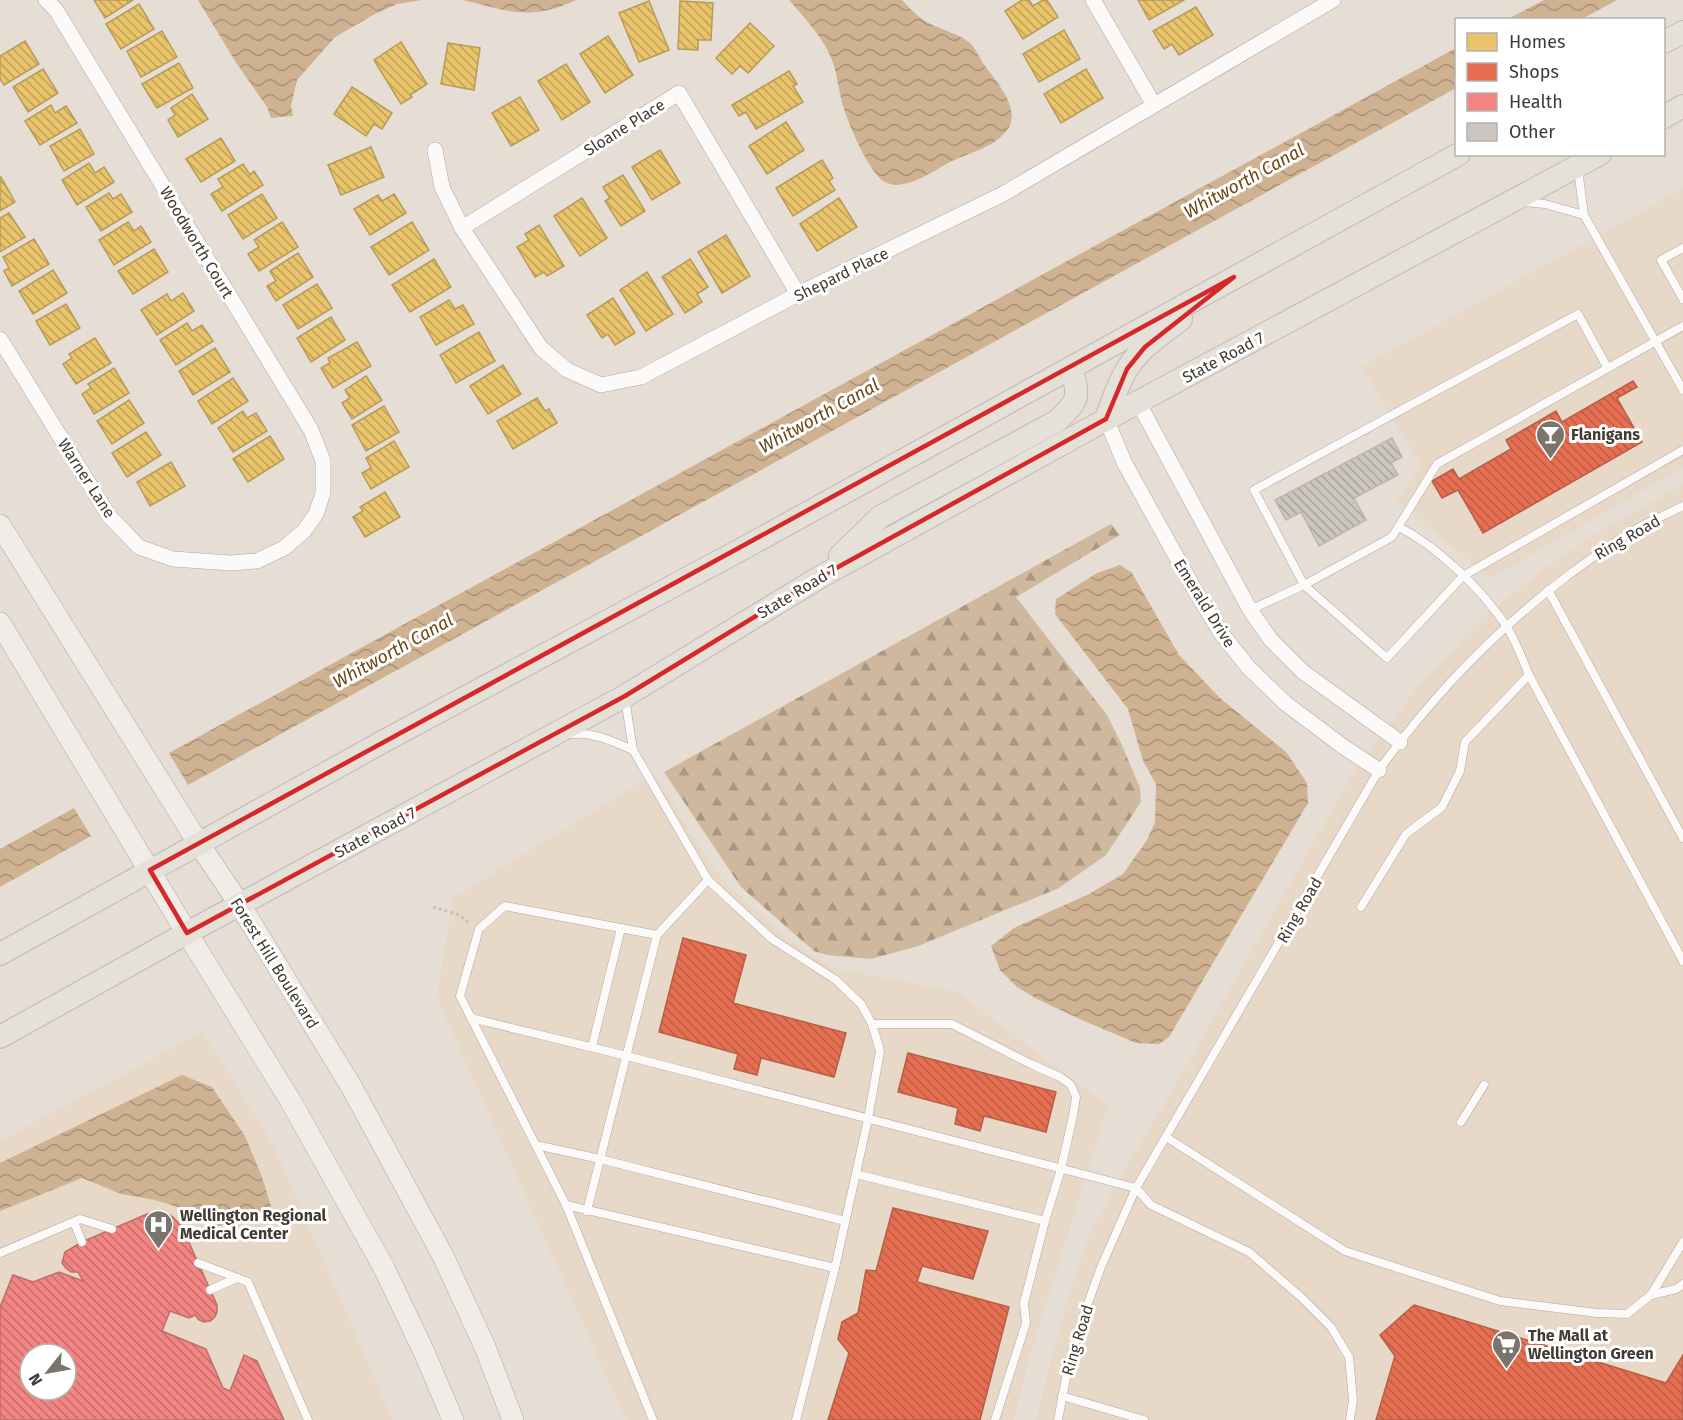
<svg xmlns="http://www.w3.org/2000/svg" width="1683" height="1420" font-family="'Fira Sans',sans-serif">
<style>
.built{fill:#e7d8c7;fill-rule:evenodd}
.forest{fill:url(#forest-firs)}
.water{fill:url(#water-waves)}
.homes{fill:url(#homes-back-hatch);stroke:#b79b5a;stroke-width:1.5}
.shops{fill:url(#shops-back-hatch);stroke:#b55f48;stroke-width:1.5}
.health{fill:url(#health-back-hatch);stroke:#bd6e6b;stroke-width:1.5;fill-rule:evenodd}
.building{fill:url(#building-back-hatch);stroke:#bdb6b0;stroke-width:1.5}
.lines{fill:none;stroke-linecap:round;stroke-linejoin:round}
.service-casing{stroke:#afa8a1;stroke-width:9}
.minor-casing{stroke:#afa8a1;stroke-width:16}
.secondary-casing{stroke:#afa8a1;stroke-width:22}
.primary-casing{stroke:#bebab5;stroke-width:24}
.path{stroke:#c4c1be;stroke-width:3;stroke-dasharray:3 3;stroke-linecap:butt}
.service{stroke:#fbfaf9;stroke-width:8}
.minor{stroke:#fbfaf9;stroke-width:15}
.secondary{stroke:#f0ece8;stroke-width:21}
.primary{stroke:#e5e0d8;stroke-width:22}
.marked{fill:none;stroke:#d62828;stroke-width:4.5;stroke-linejoin:round}
.labels{text-anchor:middle;stroke-width:6;stroke-linejoin:round;paint-order:stroke}
.street-label{font-size:16px;fill:#413b34;stroke:#fff}
.poi-label{font-size:16px;font-weight:bold;fill:#413b34;stroke:#fff;text-anchor:start}
.water-label{font-size:18px;font-style:italic;fill:#6b4716;stroke:#fff}
</style>
<defs>
<pattern id="forest-firs" width="22" height="20" patternUnits="userSpaceOnUse" patternTransform="scale(1.5)"><rect width="22" height="20" fill="#cfb89d"/><path d="M5 1l3.5 6h-7zM16 11l3.5 6h-7z" fill="#aa9781"/></pattern>
<pattern id="water-waves" width="16" height="10" patternUnits="userSpaceOnUse" patternTransform="scale(1.5)"><rect width="16" height="10" fill="#ceb292"/><path d="M0 5q4-4 8 0t8 0" fill="none" stroke="#a99278"/></pattern>
<pattern id="homes-back-hatch" width="6" height="6" patternUnits="userSpaceOnUse" patternTransform="scale(1.5)"><rect width="6" height="6" fill="#e9c46a"/><path d="M-1 5l2 2M0 0l6 6M5-1l2 2" fill="none" stroke="#bea058"/></pattern>
<pattern id="shops-back-hatch" width="6" height="6" patternUnits="userSpaceOnUse" patternTransform="scale(1.5)"><rect width="6" height="6" fill="#e76f51"/><path d="M-1 5l2 2M0 0l6 6M5-1l2 2" fill="none" stroke="#bd5c44"/></pattern>
<pattern id="health-back-hatch" width="6" height="6" patternUnits="userSpaceOnUse" patternTransform="scale(1.5)"><rect width="6" height="6" fill="#f28482"/><path d="M-1 5l2 2M0 0l6 6M5-1l2 2" fill="none" stroke="#c66d6b"/></pattern>
<pattern id="building-back-hatch" width="6" height="6" patternUnits="userSpaceOnUse" patternTransform="scale(1.5)"><rect width="6" height="6" fill="#cdc6c0"/><path d="M-1 5l2 2M0 0l6 6M5-1l2 2" fill="none" stroke="#a8a29d"/></pattern>
</defs>
<rect width="100%" height="100%" fill="#e6ddd4"/>
<!-- built -->
<g class="built">
<path d="M1683 189V467L1491 578 1397 501 1421 465 1362 367Z"/>
<path d="M1683 485V1420H1036L1066 1304 1091 1231 1128 1164 1173 1089 1350 778 1415 690 1477 623 1545 568 1597 533Z"/>
<path d="M655 774 707 859 728 886 807 954 838 969 957 992 1108 1106 1034 1342 1014 1420H626L437 998 453 898Z"/>
<path d="M203 1032 273 1144 393 1420H0V1141ZM30 1354H66V1390H30Z"/>
</g>
<!-- forest -->
<path class="forest" d="M1111 524 1120 535 1016 597 1107 715 1121 743 1140 788 1141 802 1106 855 1059 888 918 946 871 959 827 955 814 951 741 887 664 772Z"/>
<!-- water -->
<g class="water">
<path d="M198 0H422L397 4 373 15 335 37 297 80 291 106 293 116 271 118 267 107 237 64Z"/>
<path d="M462 0H576C563 6 550 11 536 12 511 15 486 5 462 0Z"/>
<path d="M789 0H902C912 11 923 22 937 27 949 32 960 35 970 43 976 49 980 59 985 66 998 84 1025 112 1004 134 988 150 967 153 948 163 932 172 904 192 885 182 870 174 851 130 845 112 838 93 838 69 828 51 818 32 803 16 789 0Z"/>
<path d="M1544 0H1617L1582 19H1508Z"/>
<path d="M1456 48V88L188 785 169 753Z"/>
<path d="M1120 565 1132 573 1179 655 1220 698 1286 752 1307 783 1308 803 1169 1037 1159 1044 1136 1043 1082 1020 1037 999 1017 987 1000 970 991 946 1014 928 1089 894 1123 874 1147 840 1155 822 1156 784 1143 761 1128 709 1055 614 1056 599 1097 573Z"/>
<path d="M74 808 91 836 0 887V849Z"/>
<path d="M182 1075 212 1087 245 1136 262 1177 273 1213 211 1228 187 1210 155 1200 121 1194 82 1178 0 1211V1163Z"/>
</g>
<!-- homes -->
<g class="homes">
<path d="M94 0H133L105 18Z"/>
<path d="M1022 0H1029L1033 6 1043 0H1047L1058 17 1023 39 1005 11Z"/>
<path d="M1138 0H1184L1149 20Z"/>
<path d="M649 1 669 50 639 62 619 13Z"/>
<path d="M680 1 713 3 711 40H698V50L678 49Z"/>
<path d="M139 4 154 29 121 49 106 24Z"/>
<path d="M1196 7 1213 35 1179 55 1172 44 1164 49 1153 31Z"/>
<path d="M750 23 774 46 748 73 740 66 732 74 716 58Z"/>
<path d="M1064 30 1080 59 1039 82 1023 54Z"/>
<path d="M162 31 177 57 141 77 127 51Z"/>
<path d="M608 36 633 75 605 93 580 54Z"/>
<path d="M25 41 39 64 4 85 0 79V56Z"/>
<path d="M401 42 427 84 410 95 412 97 401 104 374 60Z"/>
<path d="M448 43 480 48 474 90 441 84Z"/>
<path d="M179 63 193 88 157 108 142 84Z"/>
<path d="M566 64 590 102 562 120 538 81Z"/>
<path d="M43 69 58 93 28 112 13 87Z"/>
<path d="M1086 69 1103 98 1061 123 1044 94Z"/>
<path d="M789 71 797 84 793 86 803 102 756 129 746 112 739 116 732 105Z"/>
<path d="M352 87 392 113 382 129 374 124 366 136 334 114Z"/>
<path d="M192 94 208 119 178 137 168 120 175 115 171 108Z"/>
<path d="M520 97 539 130 511 146 492 113Z"/>
<path d="M51 105 55 113 66 106 77 123 40 145 25 121Z"/>
<path d="M786 122 804 150 767 174 749 146Z"/>
<path d="M80 129 94 154 64 171 50 146Z"/>
<path d="M221 138 235 161 201 182 186 159Z"/>
<path d="M371 147 384 177 341 195 328 165Z"/>
<path d="M660 150 680 183 652 200 632 167Z"/>
<path d="M822 160 833 178 829 181 835 190 793 216 776 188Z"/>
<path d="M89 163 95 173 104 167 114 182 77 205 62 180Z"/>
<path d="M243 164 250 175 254 171 263 185 222 211 211 194 223 187 218 179Z"/>
<path d="M623 175 645 211 621 226 605 201 610 198 603 187Z"/>
<path d="M1 177 15 202 0 211V178Z"/>
<path d="M109 193 113 199 121 194 132 212 101 231 86 207Z"/>
<path d="M262 194 277 218 243 239 228 215Z"/>
<path d="M394 194 406 213 370 235 354 209 378 195 382 201Z"/>
<path d="M582 198 607 238 580 256 554 216Z"/>
<path d="M839 198 857 227 817 251 800 224Z"/>
<path d="M9 213 25 237 0 252V218Z"/>
<path d="M128 222 134 231 141 226 151 242 114 265 99 240Z"/>
<path d="M282 222 298 247 259 271 248 254 259 247 254 240Z"/>
<path d="M412 222 429 250 389 275 371 247Z"/>
<path d="M539 225 564 266 547 276 544 272 535 277 517 247 529 240 525 234Z"/>
<path d="M726 235 750 276 722 293 698 252Z"/>
<path d="M34 239 49 264 12 286 4 271 9 268 3 257Z"/>
<path d="M154 249 168 272 133 294 118 271Z"/>
<path d="M298 253 313 277 276 301 267 286 276 281 270 271Z"/>
<path d="M434 259 451 287 410 312 392 285Z"/>
<path d="M690 259 708 287 697 294 702 302 685 313 662 277Z"/>
<path d="M53 270 67 293 33 314 19 291Z"/>
<path d="M647 272 673 314 646 331 620 290Z"/>
<path d="M317 284 332 308 298 329 283 305Z"/>
<path d="M183 293 194 311 157 335 141 310 167 294 171 301Z"/>
<path d="M613 298 635 333 615 345 608 334 602 338 587 315Z"/>
<path d="M449 300 455 309 463 305 474 324 436 345 420 317Z"/>
<path d="M66 304 80 328 50 345 36 321Z"/>
<path d="M331 317 345 340 311 362 297 338Z"/>
<path d="M187 323 192 331 202 325 213 341 176 365 160 340Z"/>
<path d="M479 332 495 361 456 383 440 355Z"/>
<path d="M95 338 111 363 76 384 63 364 72 358 69 354Z"/>
<path d="M357 342 371 366 333 388 321 368 330 363 328 358Z"/>
<path d="M215 348 230 372 193 395 179 371Z"/>
<path d="M503 365 521 394 488 414 470 386Z"/>
<path d="M114 368 129 393 94 414 82 394 91 388 88 384Z"/>
<path d="M366 376 382 400 352 419 342 403 350 398 345 390Z"/>
<path d="M233 378 248 401 212 424 198 401Z"/>
<path d="M537 398 545 411 549 409 557 423 513 449 497 421Z"/>
<path d="M129 400 144 423 112 444 97 421Z"/>
<path d="M384 406 399 432 366 451 352 425Z"/>
<path d="M243 411 247 418 256 413 267 431 233 452 218 428Z"/>
<path d="M146 432 161 455 127 477 112 453Z"/>
<path d="M270 436 284 459 248 482 233 459Z"/>
<path d="M394 441 409 467 371 489 362 473 371 468 366 458Z"/>
<path d="M171 462 185 486 150 506 137 482Z"/>
<path d="M385 492 400 517 365 537 353 517 363 511 360 507Z"/>
</g>
<!-- shops -->
<g class="shops">
<path d="M1633 381 1637 387 1617 398 1642 442 1483 533 1458 490 1442 498 1432 481 1453 469 1459 479 1511 449 1506 440 1556 411 1562 422Z"/>
<path d="M683 938 746 955 733 1003 846 1033 834 1077 761 1058 757 1075 734 1069 738 1054 659 1032Z"/>
<path d="M908 1053 1056 1092 1046 1132 984 1116 980 1131 955 1124 958 1108 898 1092Z"/>
<path d="M893 1208 988 1231 973 1279 922 1266 917 1282 1009 1307 980 1420H828L849 1353 838 1339 842 1322 858 1313 866 1270 876 1271Z"/>
<path d="M1414 1305 1666 1383 1683 1355V1420H1376L1395 1356 1380 1335Z"/>
</g>
<!-- health -->
<path class="health" d="M155 1212 165 1213 173 1217 182 1227 217 1305V1312L214 1318 210 1321 204 1322 199 1320 195 1315 189 1318 170 1311 162 1331 206 1349 223 1388 230 1391 244 1355 257 1361 284 1420H0V1307L13 1275 33 1282 59 1272 83 1281 78 1272H71L66 1268 62 1263 65 1252 82 1242 147 1214ZM30 1354H66V1390H30Z"/>
<!-- building -->
<path class="building" d="M1392 438 1402 457 1391 463 1398 475 1354 498 1366 520 1319 546 1301 512 1286 520 1275 500Z"/>
<g class="lines">
<defs>
<g id="service">
<path d="M1578 169 1584 215 1683 390"/>
<path d="M1524 202 1545 204 1584 215"/>
<path d="M1683 248 1661 260 1683 299"/>
<path d="M1607 367 1578 314 1254 490 1304 585 1387 658 1463 576 1683 450"/>
<path d="M1399 527C1438 547 1480 588 1505 624 1515 639 1522 658 1529 675L1683 961"/>
<path d="M1548 590 1683 838"/>
<path d="M1250 610 1304 585 1392 537 1437 464 1683 326"/>
<path d="M625 698 633 750 708 880 772 939 836 980 861 1004 872 1024 880 1051 868 1119 835 1268 796 1420"/>
<path d="M571 734C594 732 612 741 633 750"/>
<path d="M1361 907 1406 834 1442 807 1460 771 1465 742 1529 675"/>
<path d="M471 1018 627 1056 1136 1188 1151 1205 1249 1252 1302 1298 1331 1327 1349 1357 1353 1400 1350 1420"/>
<path d="M592 1047 621 928"/>
<path d="M1461 1122 1484 1085"/>
<path d="M1166 1137 1345 1251 1500 1301 1597 1313 1627 1314 1651 1295 1683 1242"/>
<path d="M536 1145 600 1159 845 1221"/>
<path d="M856 1174 1045 1221 1061 1169 1073 1116 1076 1097 1071 1085 1060 1077 1033 1065 952 1024H872"/>
<path d="M566 1205 835 1268"/>
<path d="M587 1211 657 935 708 880"/>
<path d="M74 1222 82 1242"/>
<path d="M0 1253 80 1219 112 1229"/>
<path d="M198 1263 248 1282 308 1420"/>
<path d="M210 1290 237 1278"/>
<path d="M1651 1295 1676 1289 1683 1284"/>
<path d="M1062 1396 1144 1420"/>
<path d="M653 1420 566 1205 460 996 479 929 505 906 657 935"/>
<path d="M995 1420 1026 1323 1024 1303 1045 1221"/>
<path d="M1058 1420 1069 1362 1082 1320 1101 1267 1136 1188 1379 770C1433 695 1492 633 1566 577 1589 560 1613 542 1638 528 1652 520 1668 514 1683 506"/>
</g>
<g id="minor">
<path d="M1093 0 1154 105"/>
<path d="M435 150 442 187 462 228 541 348 567 370 601 385 641 377 798 294 1003 194 1333 0"/>
<path d="M462 228 679 93 798 294"/>
<path d="M0 339 109 516 139 547 173 559 231 563 257 561 284 548 304 531 316 514 323 493V461L311 430 56 10 46 0"/>
<path d="M1138 402 1250 610 1271 640 1303 672 1400 742"/>
<path d="M1106 419 1125 464 1197 594 1221 633 1248 667 1285 703 1345 748 1379 770"/>
</g>
<g id="secondary">
<path d="M0 525 199 844 240 905 351 1086 443 1256 485 1347 513 1420"/>
<path d="M0 623 187 933 290 1100 384 1268 424 1352 453 1420"/>
</g>
<g id="primary">
<path d="M1664 42 1683 32"/>
<path d="M1664 117 1683 106"/>
<path d="M1106 419C1112 402 1117 386 1126 371 1138 349 1162 334 1181 319"/>
<path d="M840 556 880 517 1057 421C1079 400 1080 397 1071 368"/>
<path d="M0 954 386 740 742 549 1459 154"/>
<path d="M0 1037 187 933 625 696 820 577 1138 402 1600 154"/>
</g>
</defs>
<!-- service casing -->
<use href="#service" class="service-casing"/>
<!-- minor casing -->
<use href="#minor" class="minor-casing"/>
<!-- secondary casing -->
<use href="#secondary" class="secondary-casing"/>
<!-- primary casing -->
<use href="#primary" class="primary-casing"/>
<!-- path -->
<path class="path" d="M433 907 459 915 469 923"/>
<!-- service -->
<use href="#service" class="service"/>
<!-- minor -->
<use href="#minor" class="minor"/>
<!-- secondary -->
<use href="#secondary" class="secondary"/>
<!-- primary -->
<use href="#primary" class="primary"/>
</g>
<!-- marked area -->
<path class="marked" d="M1234 277 1145 347 1127 369 1106 419 820 577 625 696 187 933 150 870Z"/>
<!-- icons -->
<defs>
<symbol id="bar-pin" viewBox="-11 -11 22 30"><path d="M0 17L-7.5 6A9.5 9.5 0 1 1 7.5 6Z" fill="#7b746c" stroke="#fff"/><path d="M-6-5H6L.8 .8V4.5H3.5V6h-7V4.5H-.8V.8Z" fill="#fff"/></symbol>
<symbol id="hospital-pin" viewBox="-11 -11 22 30"><path d="M0 17L-7.5 6A9.5 9.5 0 1 1 7.5 6Z" fill="#7b746c" stroke="#fff"/><path d="M-5-5h3v3.5h4V-5h3V5h-3V1.5h-4V5h-3Z" fill="#fff"/></symbol>
<symbol id="supermarket-pin" viewBox="-11 -11 22 30"><path d="M0 17L-7.5 6A9.5 9.5 0 1 1 7.5 6Z" fill="#7b746c" stroke="#fff"/><path d="M-6-5.5h2.5l.6 2H6L4.5 2H-2.5L-4.4-4H-6ZM-1.5 3.2a1.3 1.3 0 1 0 .1 0ZM3 3.2a1.3 1.3 0 1 0 .1 0Z" fill="#fff"/></symbol>
</defs>
<g fill-rule="evenodd">
<use href="#bar-pin" x="1534" y="418" width="33" height="45"/>
<use href="#hospital-pin" x="142" y="1208" width="33" height="45"/>
<use href="#supermarket-pin" x="1490" y="1328" width="33" height="45"/>
</g>
<g class="labels">
<!-- street labels -->
<g class="street-label">
<text transform="translate(624 127) rotate(-32)" y="6">Sloane Place</text>
<text transform="translate(197 242) rotate(59)" y="6">Woodworth Court</text>
<text transform="translate(841 274) rotate(-26)" y="6">Shepard Place</text>
<text transform="translate(1223 357) rotate(-28)" y="6">State Road 7</text>
<text transform="translate(87 478) rotate(57)" y="6">Warner Lane</text>
<text transform="translate(1627 537) rotate(-30)" y="6">Ring Road</text>
<text transform="translate(797 591) rotate(-31)" y="6">State Road 7</text>
<text transform="translate(1205 603) rotate(58)" y="6">Emerald Drive</text>
<text transform="translate(375 832) rotate(-28)" y="6">State Road 7</text>
<text transform="translate(1299 910) rotate(-60)" y="6">Ring Road</text>
<text transform="translate(275 963) rotate(58)" y="6">Forest Hill Boulevard</text>
<text transform="translate(1077 1340) rotate(-73)" y="6">Ring Road</text>
</g>
<!-- poi labels -->
<g class="poi-label">
<text x="1571" y="440">Flanigans</text>
<text x="180" y="1221">Wellington Regional<tspan x="180" dy="18">Medical Center</tspan></text>
<text x="1528" y="1341">The Mall at<tspan x="1528" dy="18">Wellington Green</tspan></text>
</g>
<!-- water labels -->
<g class="water-label">
<text transform="translate(1244 181) rotate(-29)" y="6">Whitworth Canal</text>
<text transform="translate(819 416) rotate(-29)" y="6">Whitworth Canal</text>
<text transform="translate(393 651) rotate(-29)" y="6">Whitworth Canal</text>
</g>
</g>
<!-- legend -->
<rect x="1455" y="18" width="210" height="138" fill="#ffffff" stroke="#b3b1ae" stroke-width="1.5"/>
<rect x="1467" y="33" width="30" height="18" fill="#e9c46a" stroke="#b3b1ae" stroke-width="1.5"/>
<text x="1509" y="48" font-size="18" fill="#413b34">Homes</text>
<rect x="1467" y="63" width="30" height="18" fill="#e76f51" stroke="#b3b1ae" stroke-width="1.5"/>
<text x="1509" y="78" font-size="18" fill="#413b34">Shops</text>
<rect x="1467" y="93" width="30" height="18" fill="#f28482" stroke="#b3b1ae" stroke-width="1.5"/>
<text x="1509" y="108" font-size="18" fill="#413b34">Health</text>
<rect x="1467" y="123" width="30" height="18" fill="#cdc6c0" stroke="#b3b1ae" stroke-width="1.5"/>
<text x="1509" y="138" font-size="18" fill="#413b34">Other</text>
<!-- north arrow -->
<g transform="translate(48 1372) rotate(239)"><circle r="28" fill="#ffffff" stroke="#b3b1ae" stroke-width="1.5"/>
<path d="M0-4.5L10 22L0 15L-10 22Z" fill="#7b746c"/>
<text y="-9" font-size="16" font-weight="bold" text-anchor="middle" fill="#413b34">N</text>
</g>
</svg>
